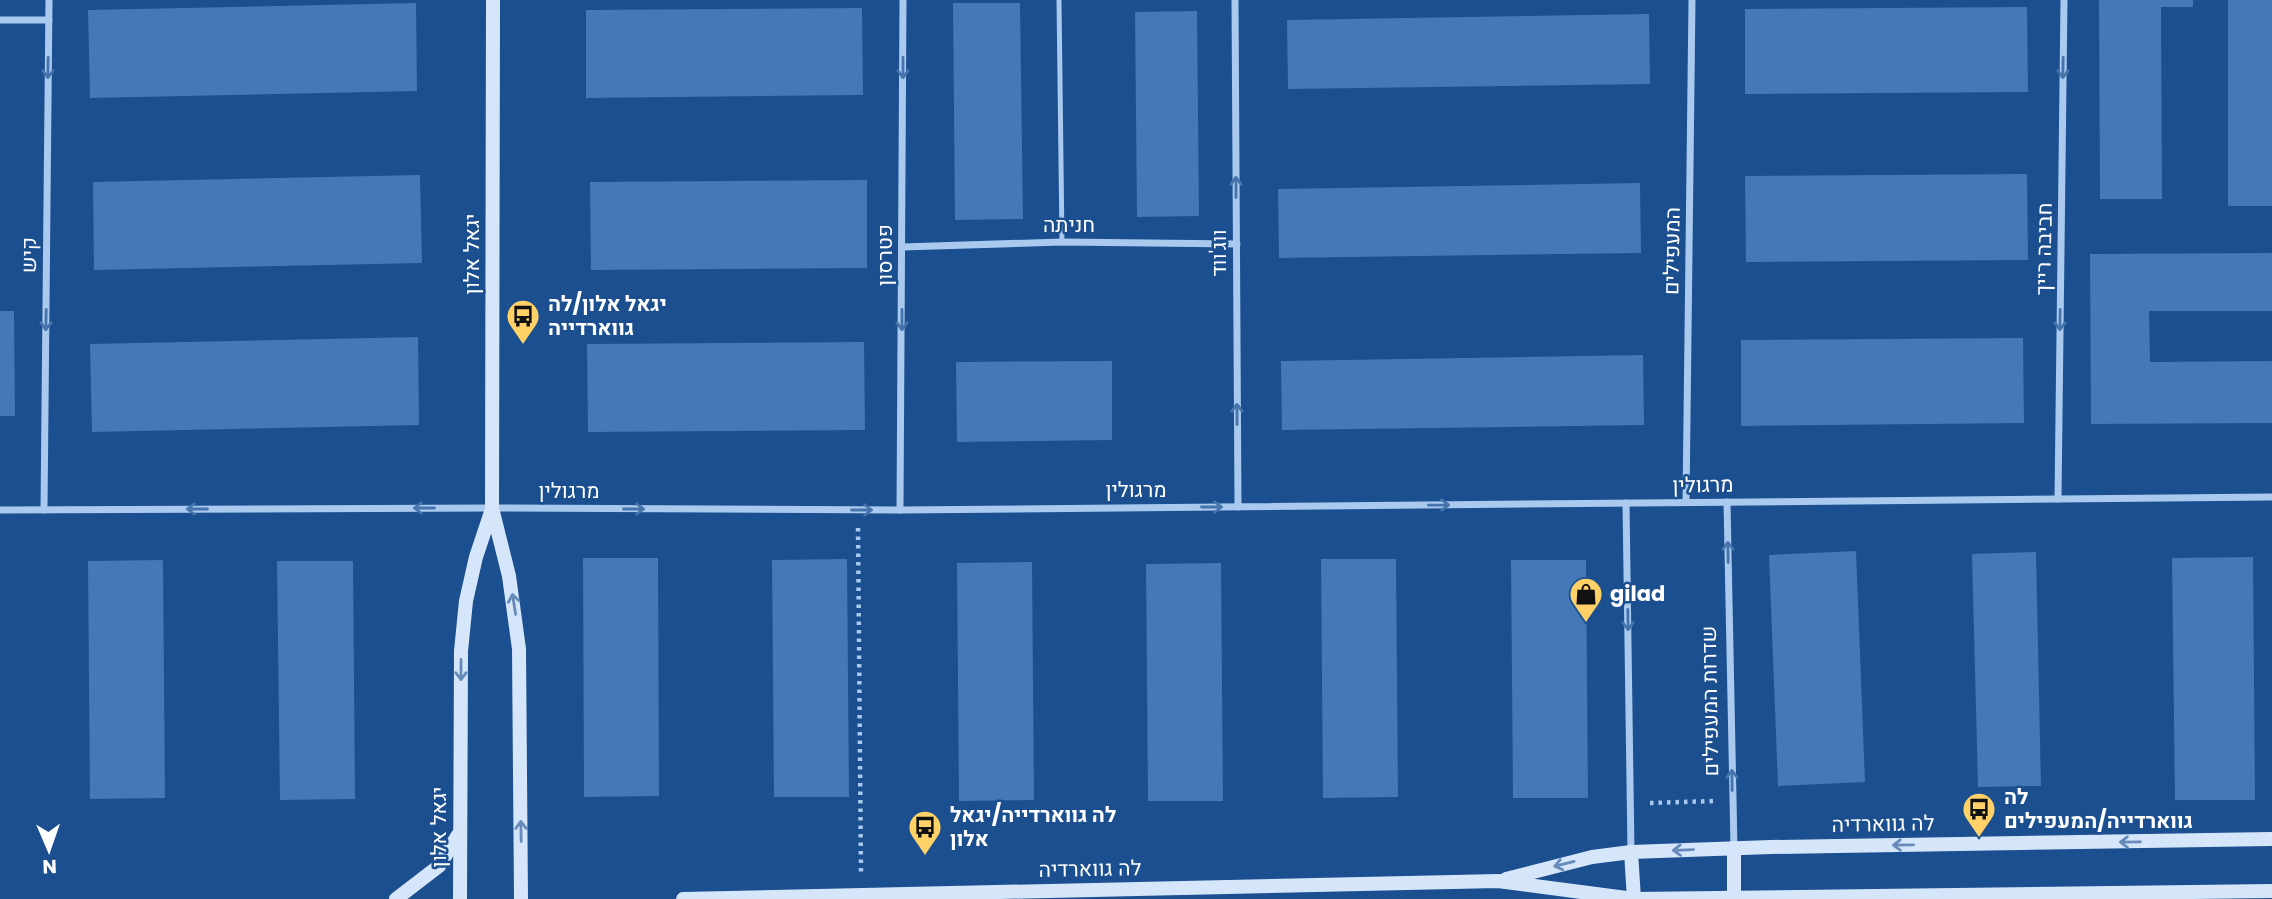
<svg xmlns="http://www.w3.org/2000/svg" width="2272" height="899" font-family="Poppins,Heebo,sans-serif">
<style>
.building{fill:#4478b7}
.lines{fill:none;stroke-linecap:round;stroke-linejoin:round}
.path{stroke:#a9c9ee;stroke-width:4.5;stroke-dasharray:3.5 5;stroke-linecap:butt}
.lane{stroke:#a9c9ee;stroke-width:5}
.street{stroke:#a9c9ee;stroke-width:7}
.secondary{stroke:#d6e6fa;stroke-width:14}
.oneway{stroke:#4674ac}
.oneway2{stroke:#668bba}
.labels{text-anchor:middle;stroke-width:5;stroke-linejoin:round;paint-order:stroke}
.street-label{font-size:21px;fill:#fff;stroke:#1b4f8f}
.poi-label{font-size:21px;font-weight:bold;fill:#fff;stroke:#1b4f8f;text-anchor:start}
</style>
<rect width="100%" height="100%" fill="#1b4f8f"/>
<!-- building -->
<g class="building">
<path d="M2099 0H2193V7H2161L2162 199H2100Z"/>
<rect x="2228" y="0" width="44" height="206"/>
<path d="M416 3 417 91 90 98 88 10Z"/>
<path d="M953 3H1020L1023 219 955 220Z"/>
<path d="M2027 7 2028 92 1745 94V9Z"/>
<path d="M862 8 863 95 586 98V10Z"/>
<path d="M1197 11 1199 216 1137 217 1135 12Z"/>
<path d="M1649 14 1650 84 1288 89 1287 20Z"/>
<path d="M2027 174 2028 260 1746 262 1745 176Z"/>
<path d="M420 175 422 263 94 270 93 182Z"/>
<path d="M867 180V268L591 270 590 182Z"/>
<path d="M1640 183 1641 253 1279 258 1278 189Z"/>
<path d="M2272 253V311H2149L2150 362 2272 361V423L2091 424 2090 254Z"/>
<path d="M0 311H14L15 416H0Z"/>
<path d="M418 337 419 425 92 432 90 344Z"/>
<path d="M2023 338 2024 423 1741 426V340Z"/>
<path d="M864 342 865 430 588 432 587 344Z"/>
<path d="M1643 355 1644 425 1282 430 1281 361Z"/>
<path d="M1112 361V440L957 442 956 362Z"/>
<path d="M1856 551 1865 782 1778 786 1769 555Z"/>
<path d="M2036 552 2041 786 1978 787 1972 554Z"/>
<path d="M2253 557 2255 800H2175L2172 558Z"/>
<path d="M583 558H658L659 796 584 797Z"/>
<path d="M847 559 849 797H774L772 560Z"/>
<path d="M1321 559H1396L1398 797 1323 798Z"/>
<path d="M163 560 165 798 90 799 88 561Z"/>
<path d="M1511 560H1586L1588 798H1513Z"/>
<path d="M277 561H353L355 799 280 800Z"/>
<path d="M1032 562 1034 800 959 801 957 563Z"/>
<path d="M1221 563 1223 801H1148L1146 564Z"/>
</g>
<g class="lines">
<!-- path -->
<g class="path">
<path d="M858 528 861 873"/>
<path d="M1650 803 1714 801"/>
</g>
<!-- lane -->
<path class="lane" d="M1059 0 1062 242"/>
<!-- street -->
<g class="street">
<path d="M1235 0 1238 507"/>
<path d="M0 20H49"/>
<path d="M902 247 1062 242 1237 244"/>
<path d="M2058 499 2064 0"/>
<path d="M1686 502 1692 0"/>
<path d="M1727 502 1734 848"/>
<path d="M1626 503 1631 852"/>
<path d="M0 510 492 508 900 510 2272 497"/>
<path d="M44 510 49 0"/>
<path d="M900 510 903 0"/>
</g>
<!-- secondary -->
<g class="secondary">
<path d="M493 0 492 508 509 576 519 649 521 899"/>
<path d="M1734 848V899"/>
<path d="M1631 852 1634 899"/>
<path d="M1506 879 1592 857 1631 852 1771 847 2272 839"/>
<path d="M396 899 439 866 458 835"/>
<path d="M460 899 461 651 466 601 476 557 492 509"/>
<path d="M683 899 1498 881 1634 899 2272 891"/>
</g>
</g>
<!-- one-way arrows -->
<defs><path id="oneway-shaft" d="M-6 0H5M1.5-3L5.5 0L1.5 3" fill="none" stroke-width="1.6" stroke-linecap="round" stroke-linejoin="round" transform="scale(1.75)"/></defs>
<g class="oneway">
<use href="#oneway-shaft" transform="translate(48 68) rotate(91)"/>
<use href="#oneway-shaft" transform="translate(903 68) rotate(90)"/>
<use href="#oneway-shaft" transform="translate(2063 68) rotate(91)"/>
<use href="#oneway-shaft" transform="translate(1236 187) rotate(-90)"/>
<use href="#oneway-shaft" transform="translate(46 320) rotate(91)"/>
<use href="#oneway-shaft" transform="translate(902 320) rotate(90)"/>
<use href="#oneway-shaft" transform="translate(2060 320) rotate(91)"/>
<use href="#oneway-shaft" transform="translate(1237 414) rotate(-90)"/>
<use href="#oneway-shaft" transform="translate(1439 505) rotate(-1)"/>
<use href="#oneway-shaft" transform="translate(1212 507)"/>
<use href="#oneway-shaft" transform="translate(424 508) rotate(180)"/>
<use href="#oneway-shaft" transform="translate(197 509) rotate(180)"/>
<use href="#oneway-shaft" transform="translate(634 509)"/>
<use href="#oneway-shaft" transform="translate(862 510)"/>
<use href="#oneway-shaft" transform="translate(1728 552) rotate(-91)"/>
<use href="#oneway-shaft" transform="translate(1628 620) rotate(89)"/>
<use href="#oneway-shaft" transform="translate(1732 780) rotate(-91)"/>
</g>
<g class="oneway2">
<use href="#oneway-shaft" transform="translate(514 604) rotate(-99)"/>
<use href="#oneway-shaft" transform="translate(461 670) rotate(90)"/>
<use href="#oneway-shaft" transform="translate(521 831) rotate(-91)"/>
<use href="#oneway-shaft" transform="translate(2130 842) rotate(179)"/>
<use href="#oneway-shaft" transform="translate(1903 845) rotate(179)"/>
<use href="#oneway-shaft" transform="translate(1683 850) rotate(178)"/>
<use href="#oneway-shaft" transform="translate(1564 864) rotate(166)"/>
</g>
<!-- icons -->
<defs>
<symbol id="bus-pin" viewBox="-11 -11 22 30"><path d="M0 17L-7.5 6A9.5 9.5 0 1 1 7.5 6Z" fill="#ffd166" stroke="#1b4f8f"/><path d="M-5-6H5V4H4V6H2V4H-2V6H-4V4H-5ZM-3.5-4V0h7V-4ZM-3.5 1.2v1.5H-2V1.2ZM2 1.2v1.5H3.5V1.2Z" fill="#111"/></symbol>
<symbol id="shop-pin" viewBox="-11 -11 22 30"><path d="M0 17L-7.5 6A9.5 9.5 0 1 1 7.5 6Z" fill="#ffd166" stroke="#1b4f8f"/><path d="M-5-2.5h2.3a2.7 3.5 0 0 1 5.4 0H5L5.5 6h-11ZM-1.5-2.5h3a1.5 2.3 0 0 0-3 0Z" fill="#111"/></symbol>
</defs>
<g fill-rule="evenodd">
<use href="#bus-pin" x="504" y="297" width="38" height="52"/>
<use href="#shop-pin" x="1567" y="575" width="38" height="52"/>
<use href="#bus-pin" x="1960" y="790" width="38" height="52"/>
<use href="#bus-pin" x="906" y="808" width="38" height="52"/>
</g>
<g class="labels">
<!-- street labels -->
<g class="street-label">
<text x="1069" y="232">חניתה</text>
<text transform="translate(2044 249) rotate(-89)" y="7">חביבה רייך</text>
<text transform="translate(1672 251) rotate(-89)" y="7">המעפילים</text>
<text transform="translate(1219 253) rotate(-90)" y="7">ווג'ווד</text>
<text transform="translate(472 254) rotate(-90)" y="7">יגאל אלון</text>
<text transform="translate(29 255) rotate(-89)" y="7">קיש</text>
<text transform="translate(885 255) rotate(-90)" y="7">פטרסון</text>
<text transform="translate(1703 485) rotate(-1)" y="7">מרגולין</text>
<text x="1136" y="497">מרגולין</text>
<text x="569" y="498">מרגולין</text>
<text transform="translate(1710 701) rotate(-91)" y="7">שדרות המעפילים</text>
<text transform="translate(1883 824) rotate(-1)" y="7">לה גווארדיה</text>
<text transform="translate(439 827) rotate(-90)" y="7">יגאל אלון</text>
<text transform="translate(1090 869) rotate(-1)" y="7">לה גווארדיה</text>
</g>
<!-- poi labels -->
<g class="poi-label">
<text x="548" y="311">יגאל אלון/לה<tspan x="548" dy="24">גווארדייה</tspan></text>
<text x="1610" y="601">gilad</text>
<text x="2004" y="804">לה<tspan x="2004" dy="24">גווארדייה/המעפילים</tspan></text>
<text x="950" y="822">לה גווארדייה/יגאל<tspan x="950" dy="24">אלון</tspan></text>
</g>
</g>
<!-- north arrow -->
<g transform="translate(49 850) rotate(178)" stroke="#1b4f8f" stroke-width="5" paint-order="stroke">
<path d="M0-5L12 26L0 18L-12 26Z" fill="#ffffff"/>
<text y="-10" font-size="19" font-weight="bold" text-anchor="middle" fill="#ffffff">N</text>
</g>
</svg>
